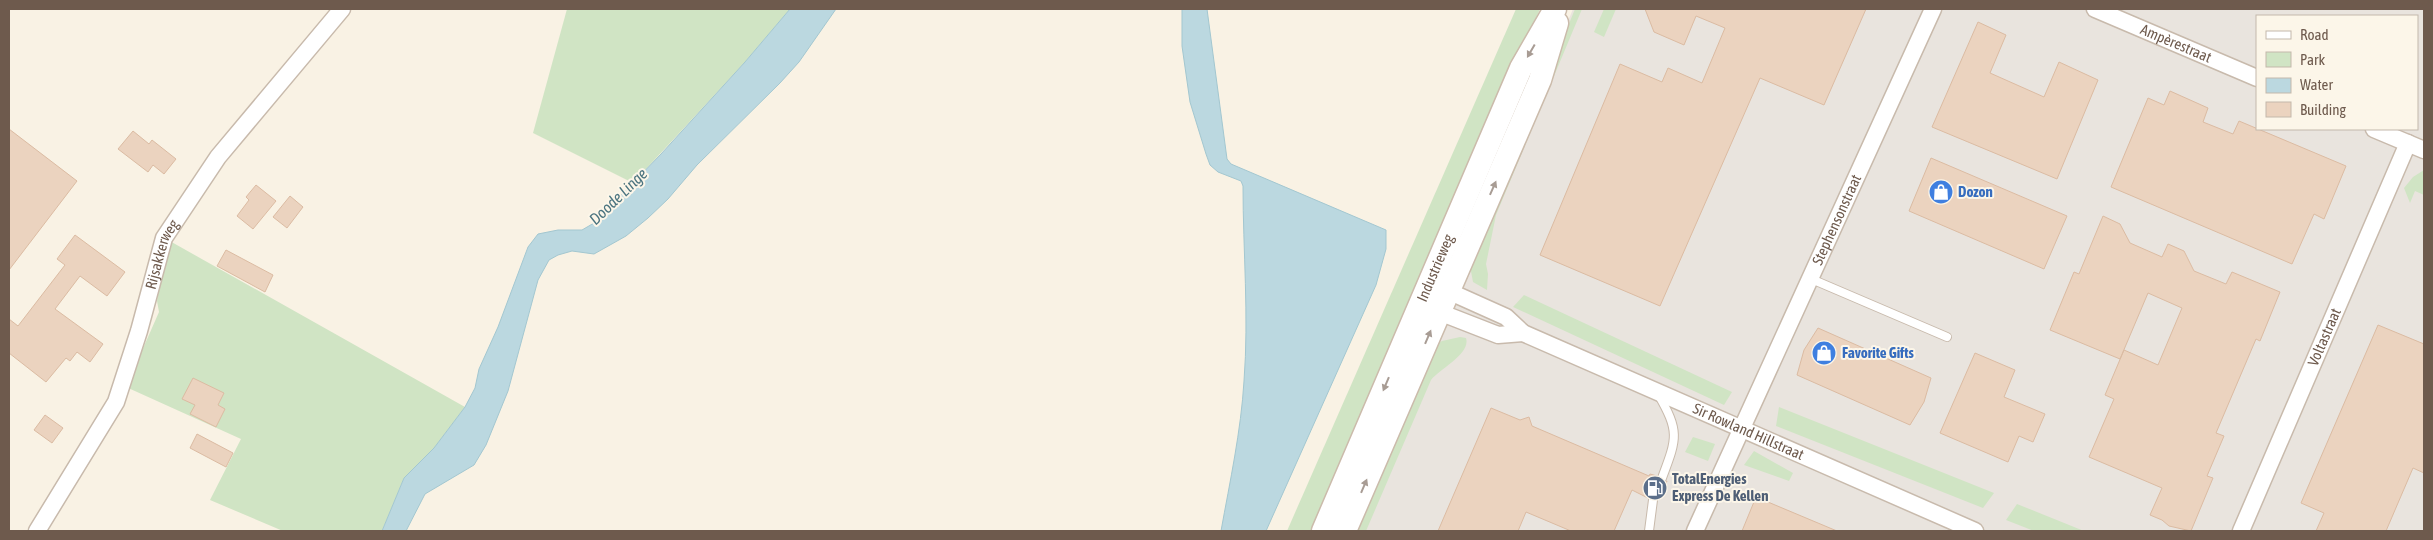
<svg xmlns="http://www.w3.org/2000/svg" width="2433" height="540" font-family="'Asap Condensed',sans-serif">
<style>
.industrial{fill:#e9e4de;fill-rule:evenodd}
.green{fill:#d0e4c4}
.water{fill:#bbd8e0;stroke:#a3c7d0}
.building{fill:#ebd3bf;stroke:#dbbba2}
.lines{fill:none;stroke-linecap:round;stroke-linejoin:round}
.lane-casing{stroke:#c8baac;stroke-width:10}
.street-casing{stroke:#c8baac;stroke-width:19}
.secondary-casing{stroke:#cbbbab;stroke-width:25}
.lane{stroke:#fff;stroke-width:8}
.street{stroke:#fff;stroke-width:16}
.secondary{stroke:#fff;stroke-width:22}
.oneway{fill:#a89c94}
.labels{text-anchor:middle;stroke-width:4;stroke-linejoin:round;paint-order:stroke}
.street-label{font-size:15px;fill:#6e5a4d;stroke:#fcf6e9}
.shop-label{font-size:15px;font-weight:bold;fill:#366cbe;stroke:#fcf6e9;text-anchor:start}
.service-label{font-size:15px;font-weight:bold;fill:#4e5e75;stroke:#fcf6e9;text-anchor:start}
.water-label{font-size:16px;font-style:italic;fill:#4a737f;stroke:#fcf6e9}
</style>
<rect width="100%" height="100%" fill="#f9f2e4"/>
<!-- industrial -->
<path class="industrial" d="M1573 9H2424V531H1354ZM2257 16H2417V129H2257Z"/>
<!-- green -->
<g class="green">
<path d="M567 9H790L745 62 633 183 533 133Z"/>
<path d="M1516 9H1540L1312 531H1287Z"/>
<path d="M1575 9H1582L1496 215 1486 264 1488 274 1487 290 1473 282 1470 266Z"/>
<path d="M1604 9H1616L1604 37 1594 32Z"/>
<path d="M2424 170V195L2415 191 2410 203 2404 188 2413 177Z"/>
<path d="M168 240 465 407 434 448 404 478 382 531H283L210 500 241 439 126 387 159 312 157 301Z"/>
<path d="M1524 295 1732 392 1724 405 1513 307Z"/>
<path d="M1460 337 1466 338C1471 354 1441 368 1431 380L1366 531H1348L1432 347 1442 341Z"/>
<path d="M1779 407 1994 493 1983 508 1776 426Z"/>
<path d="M1693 437 1715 444 1708 461 1685 452Z"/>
<path d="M1754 451 1793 473 1789 481 1744 465Z"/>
<path d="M2017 504 2084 531H2034L2006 520Z"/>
</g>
<!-- water -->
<g class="water">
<path d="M790 9H836L799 62 780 83 697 165 668 199 648 218 626 236 594 254 572 251 558 255 549 260 538 280 508 391 486 445 474 465 425 494 406 531H382L404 478 434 448 465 407 475 388 479 369 498 327 528 247 538 234 558 230H582L594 223 661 154 745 62Z"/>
<path d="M1182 9H1207L1227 159 1231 164 1386 230V249L1376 285 1266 531H1221C1230 481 1241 431 1244 381 1249 316 1243 251 1243 186L1241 181 1218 172 1210 165 1206 154 1190 102 1182 46Z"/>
</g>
<!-- building -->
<g class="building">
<path d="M1645 9H1866L1824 105 1760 78 1660 306 1540 255 1620 64 1662 82 1668 68 1702 83 1725 28 1696 16 1684 45 1654 32Z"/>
<path d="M1978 22 2006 35 1990 73 2044 97 2059 62 2098 80 2057 179 1932 127Z"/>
<path d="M2170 91 2208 108 2203 122 2233 134 2239 121 2346 166 2324 219 2314 214 2292 264 2111 187 2148 98 2164 105Z"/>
<path d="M9 129 77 181 9 270Z"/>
<path d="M133 131 149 144 152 140 176 159 164 174 153 165 148 172 118 149Z"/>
<path d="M1931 158 2067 216 2044 269 1909 211Z"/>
<path d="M256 185 276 201 253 229 237 216 249 200 246 197Z"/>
<path d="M290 196 303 207 287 228 273 217Z"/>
<path d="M2103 216 2120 224 2130 243 2162 257 2168 244 2184 251 2194 271 2226 284 2232 272 2280 292 2260 341 2256 339 2216 433 2224 436 2207 476 2213 478 2191 531 2169 526 2162 520 2150 515 2162 488 2089 457 2114 399 2105 395 2124 350 2158 365 2182 308 2148 293 2120 359 2050 330 2074 272 2079 274Z"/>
<path d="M75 235 125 272 107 296 80 276 55 309 103 344 90 362 77 352 70 361 66 358 46 382 9 353V319L18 326 65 265 57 259Z"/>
<path d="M226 250 273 275 265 292 217 266Z"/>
<path d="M2378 325 2424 344V473L2413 468 2386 531H2316L2324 513 2301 503Z"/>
<path d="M1818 328 1931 378 1924 402 1910 425 1797 375 1804 350Z"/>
<path d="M1975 353 2015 370 2004 397 2045 414 2033 442 2019 436 2008 462 1940 433Z"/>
<path d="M193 378 224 393 218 405 225 409 216 427 190 414 195 405 182 399Z"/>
<path d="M1491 408 1520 420 1529 417 1532 426 1649 476 1650 474 1657 476 1660 483 1667 481 1659 500 1654 495 1648 498 1632 490 1614 531H1571L1526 512 1518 531H1438Z"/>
<path d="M45 415 63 428 52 443 34 430Z"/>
<path d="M197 434 233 453 226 467 190 448Z"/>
<path d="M1756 497 1837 531H1742Z"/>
</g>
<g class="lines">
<defs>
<g id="lane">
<path d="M1809 278 1947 337"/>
<path d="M1658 394C1680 432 1677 438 1662 478"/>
<path d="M1649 531 1653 500"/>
</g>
<g id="street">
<path id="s1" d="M2095 9 2257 78"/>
<path d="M2374 129 2424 150"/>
<path id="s2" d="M1439 291H1448L1506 317 1523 333 1975 531"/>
<path d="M1434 304 1439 312 1498 335 1523 333"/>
<path id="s3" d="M37 531 116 402 139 331 164 238 218 157 342 9"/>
<path id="s4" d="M1695 531 1933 9"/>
<path id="s5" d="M2241 531 2408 143"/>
</g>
<g id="secondary">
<path id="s6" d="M1323 531 1521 68 1555 9"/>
<path d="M1345 531 1540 80 1557 23"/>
</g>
</defs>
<!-- lane casing -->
<use href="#lane" class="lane-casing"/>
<!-- street casing -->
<use href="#street" class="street-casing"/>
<!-- secondary casing -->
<use href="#secondary" class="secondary-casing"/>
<!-- lane -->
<use href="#lane" class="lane"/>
<!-- street -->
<use href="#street" class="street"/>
<!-- secondary -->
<use href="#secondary" class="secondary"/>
</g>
<!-- one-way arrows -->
<defs><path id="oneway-solid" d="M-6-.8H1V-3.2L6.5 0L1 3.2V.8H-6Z" transform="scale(1.25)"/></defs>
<g class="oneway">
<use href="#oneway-solid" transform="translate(1531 51) rotate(120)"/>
<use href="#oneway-solid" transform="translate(1493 188) rotate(-66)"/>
<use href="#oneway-solid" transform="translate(1428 337) rotate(-67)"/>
<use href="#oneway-solid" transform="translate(1386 384) rotate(113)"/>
<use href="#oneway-solid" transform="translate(1364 486) rotate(-67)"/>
</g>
<!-- icons -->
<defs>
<symbol id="shop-disc" viewBox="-11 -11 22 22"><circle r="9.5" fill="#3f7fe0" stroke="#fcf6e9"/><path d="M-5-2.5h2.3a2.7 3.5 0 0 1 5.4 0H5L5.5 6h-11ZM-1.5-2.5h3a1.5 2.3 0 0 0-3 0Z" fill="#fff"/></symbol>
<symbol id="fuel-disc" viewBox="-11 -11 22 22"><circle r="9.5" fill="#5c6f8a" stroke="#fcf6e9"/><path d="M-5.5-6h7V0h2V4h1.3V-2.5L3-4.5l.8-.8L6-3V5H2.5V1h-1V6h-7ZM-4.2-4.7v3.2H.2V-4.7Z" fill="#fff"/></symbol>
</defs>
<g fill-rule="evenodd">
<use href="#shop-disc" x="1927" y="178" width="28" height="28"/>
<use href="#shop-disc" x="1810" y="339" width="28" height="28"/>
<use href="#fuel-disc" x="1641" y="474" width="28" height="28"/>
</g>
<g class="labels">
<!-- street labels -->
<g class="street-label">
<text dy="5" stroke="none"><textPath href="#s1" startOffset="88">Ampèrestraat</textPath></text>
<text dy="5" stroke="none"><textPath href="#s4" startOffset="342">Stephensonstraat</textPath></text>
<text dy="5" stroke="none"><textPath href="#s3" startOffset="306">Rijsakkerweg</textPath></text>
<text dy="5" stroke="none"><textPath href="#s6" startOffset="286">Industrieweg</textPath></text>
<text dy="5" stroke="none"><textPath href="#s5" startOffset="211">Voltastraat</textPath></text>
<text dy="5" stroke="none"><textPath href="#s2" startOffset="342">Sir Rowland Hillstraat</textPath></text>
</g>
<!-- shop labels -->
<g class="shop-label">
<text x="1958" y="197">Dozon</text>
<text x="1842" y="358">Favorite Gifts</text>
</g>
<!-- service labels -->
<g class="service-label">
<text x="1672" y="484">TotalEnergies<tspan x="1672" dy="17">Express De Kellen</tspan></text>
</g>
<!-- water labels -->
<g class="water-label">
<text transform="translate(618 196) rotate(-44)" y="6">Doode Linge</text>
</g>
</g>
<!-- border -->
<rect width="2433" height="540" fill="none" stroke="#6e5a4d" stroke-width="20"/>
<!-- legend -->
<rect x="2256" y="15" width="162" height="115" fill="#fcf6e9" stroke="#c3b8ab"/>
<rect x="2266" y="31" width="25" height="8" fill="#ffffff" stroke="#c3b8ab"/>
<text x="2300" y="40" font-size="15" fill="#6e5a4d">Road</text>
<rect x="2266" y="52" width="25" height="15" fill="#d0e4c4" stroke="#c3b8ab"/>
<text x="2300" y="65" font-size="15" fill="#6e5a4d">Park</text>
<rect x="2266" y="78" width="25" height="15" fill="#bbd8e0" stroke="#c3b8ab"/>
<text x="2300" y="90" font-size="15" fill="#6e5a4d">Water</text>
<rect x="2266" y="102" width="25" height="15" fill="#ebd3bf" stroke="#c3b8ab"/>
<text x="2300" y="115" font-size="15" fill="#6e5a4d">Building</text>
</svg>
